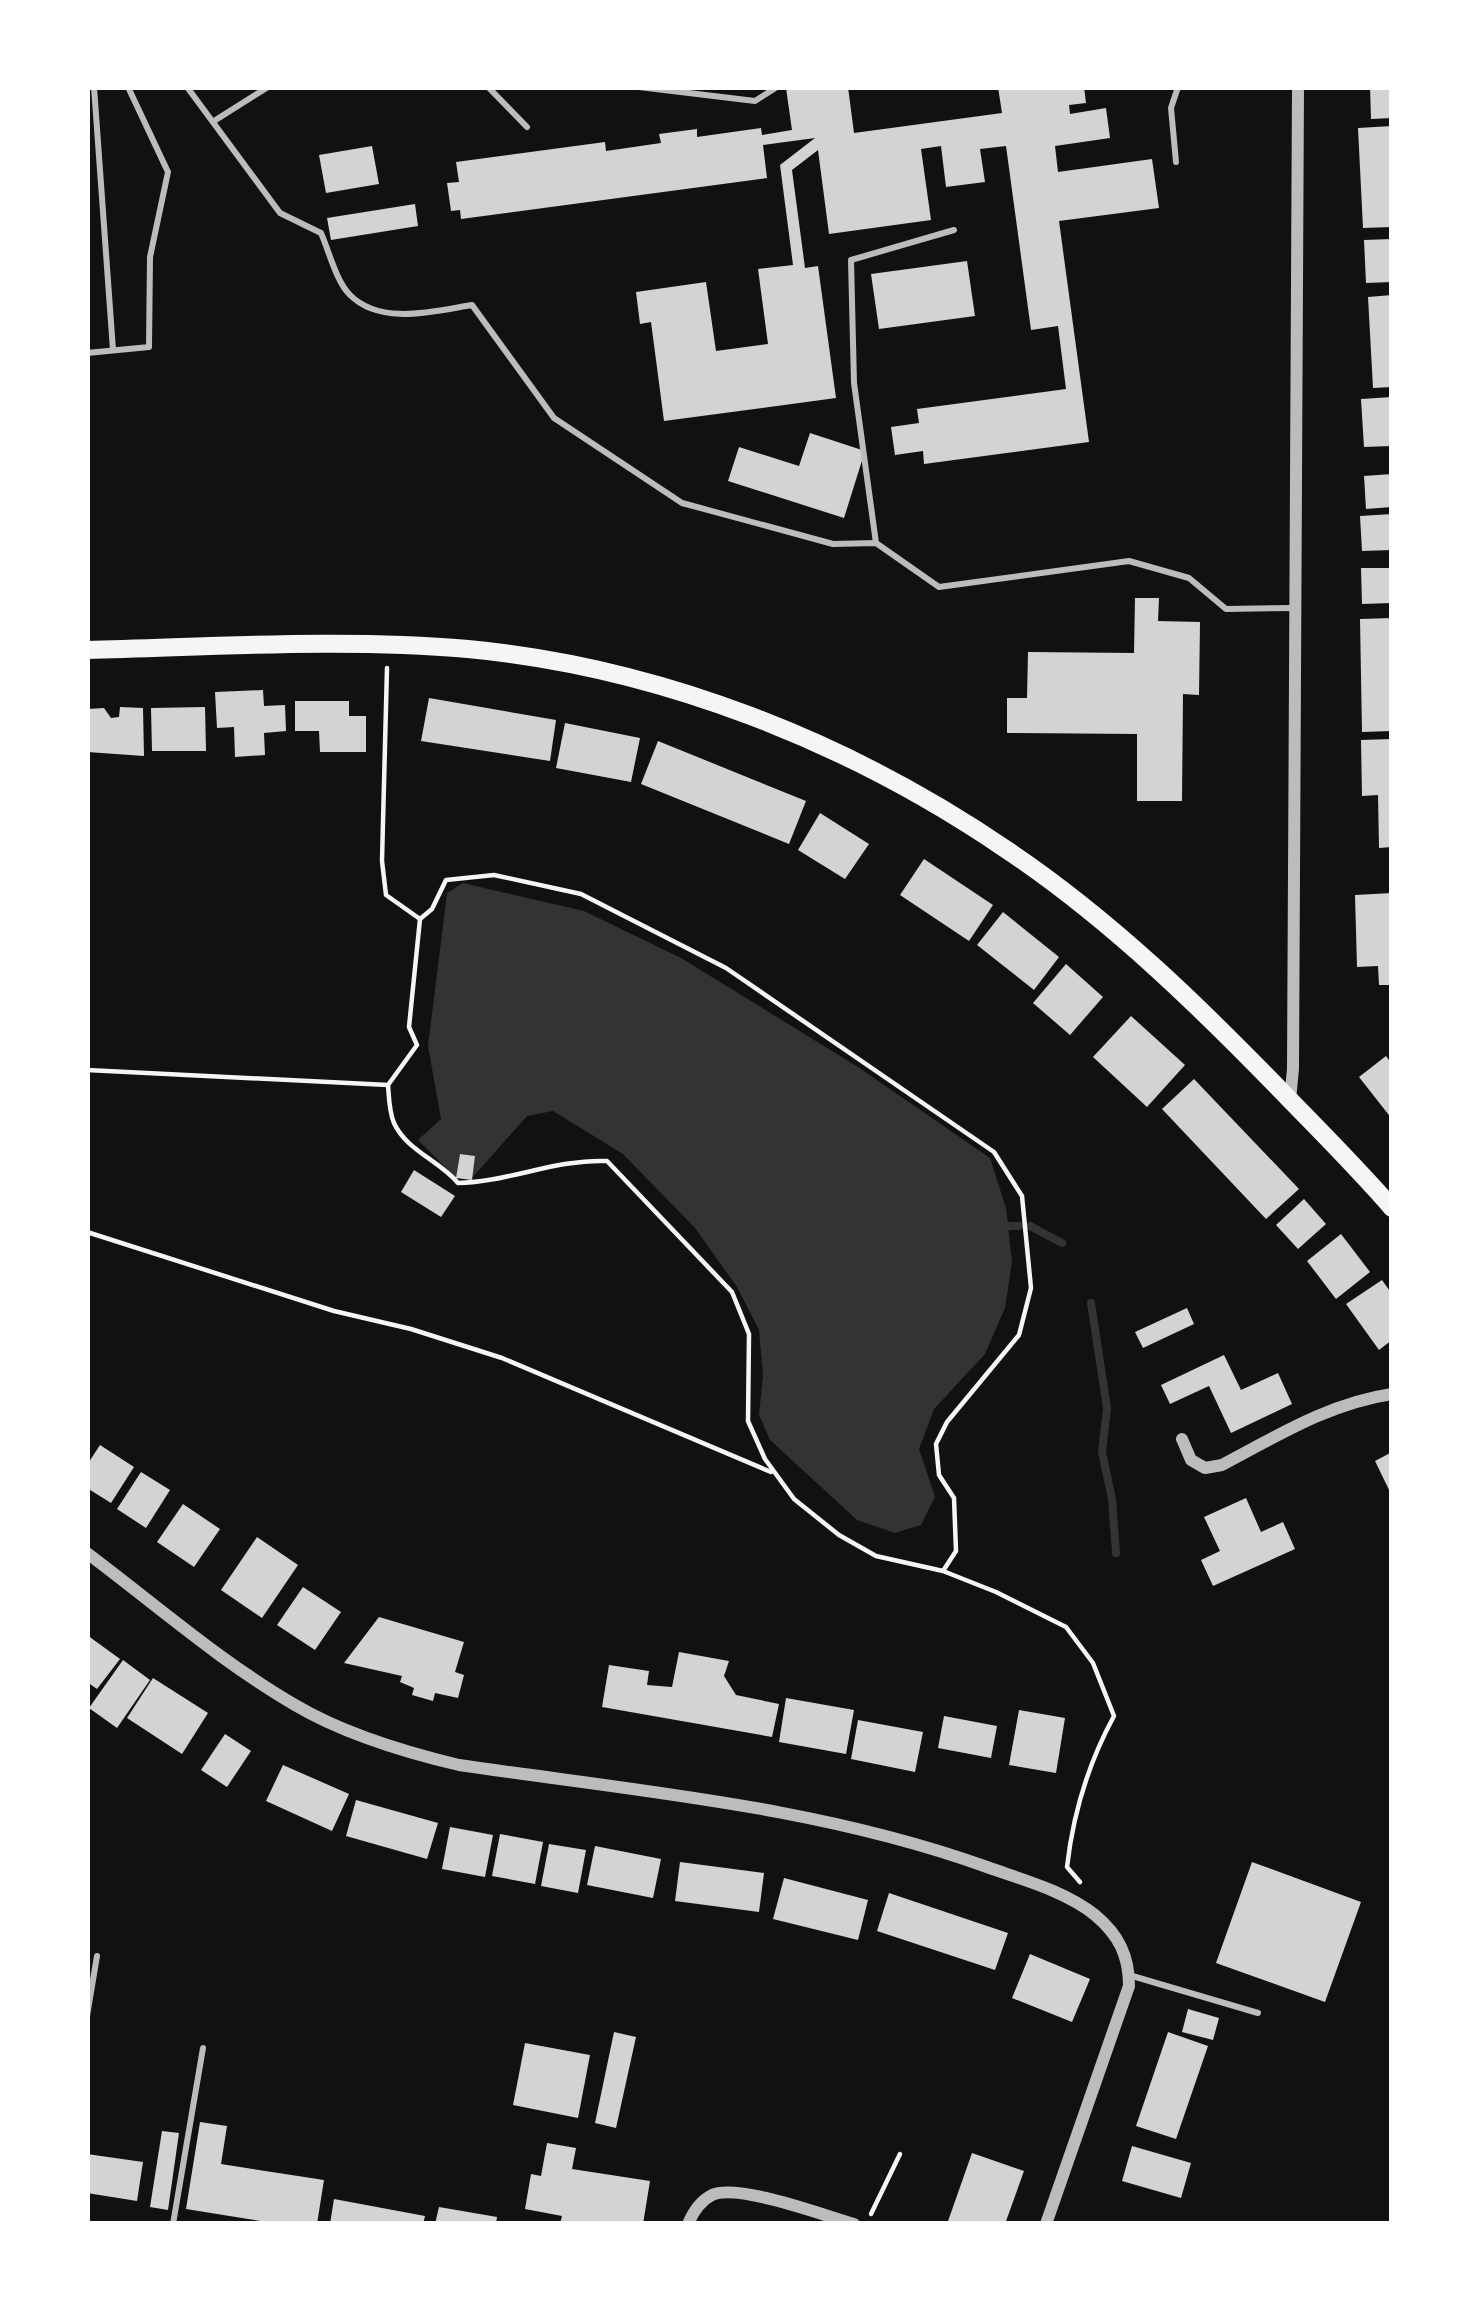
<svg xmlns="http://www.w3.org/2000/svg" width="1479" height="2311" font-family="'Open Sans',sans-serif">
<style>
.water{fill:#333}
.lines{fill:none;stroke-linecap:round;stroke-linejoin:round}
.stream{stroke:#333;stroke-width:8}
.building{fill:#d3d3d3}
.path{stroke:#f5f5f5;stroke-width:4.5}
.service{stroke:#bcbcbc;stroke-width:6}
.minor{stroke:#bcbcbc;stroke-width:12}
.secondary{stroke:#f5f5f5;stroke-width:18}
</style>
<rect width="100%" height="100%" fill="#111"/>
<!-- water -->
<path class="water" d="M463 883 584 911 681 958 858 1067 990 1158 1006 1208 1012 1262 1005 1308 985 1354 934 1409 919 1449 935 1497 921 1525 895 1533 857 1520 770 1440 759 1415 763 1375 759 1330 737 1287 695 1228 623 1154 553 1111 527 1116 472 1178 475 1156 460 1154 456 1178 418 1140 441 1119 428 1046 447 893Z"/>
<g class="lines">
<!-- stream -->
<g class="stream">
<path d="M1008 1226H1019"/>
<path d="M1030 1226 1062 1243"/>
<path d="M1091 1303 1107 1408 1102 1452 1112 1499 1116 1553"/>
</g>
</g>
<!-- building -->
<g class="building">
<path d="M796 87H848L854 133 1002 113 998 87H1084L1086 103 1069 105 1070 114 1106 108 1110 138 1055 146 1058 172 1152 159 1159 208 1059 221 1089 442 924 464 923 451 895 455 891 427 919 423 917 409 1066 389 1058 326 1031 330 1006 146 980 149 985 182 946 187 941 146 921 149 931 220 829 234 818 150 792 170 805 268 818 266 836 398 664 421 651 322 640 324 636 292 706 282 716 351 768 344 758 269 793 265 780 165 815 138 763 145 767 178 461 219 460 210 451 211 447 183 459 182 456 162 605 142 606 151 661 143 659 134 697 129V137L761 128 762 135 792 130 786 88Z"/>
<path d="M1370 87H1392V118L1371 119Z"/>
<path d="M1392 126V227L1363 228 1358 128Z"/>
<path d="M372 146 379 184 326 193 319 155Z"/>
<path d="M415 204 418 226 331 240 327 218Z"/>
<path d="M1392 239V282L1366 283 1364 240Z"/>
<path d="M967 261 975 316 879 329 871 274Z"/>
<path d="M1392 295V387L1373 388 1368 297Z"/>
<path d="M1392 397V446L1364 447 1361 399Z"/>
<path d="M810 433 865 451 844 518 728 481 739 447 799 466Z"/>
<path d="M1392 474V507L1366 509 1364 476Z"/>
<path d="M1392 514V550L1362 551 1360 516Z"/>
<path d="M1361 568H1392V603L1362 604Z"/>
<path d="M1135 598H1159L1158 621 1200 622 1199 695 1183 694 1182 801H1137V734L1007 733V698H1027L1028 652 1134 653Z"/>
<path d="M1392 618V731L1362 732 1360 619Z"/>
<path d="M263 690 264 706 285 705 286 731 264 733 265 755 235 757 234 727 217 728 215 692Z"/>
<path d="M429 698 556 720 550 761 421 741Z"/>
<path d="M295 701H349V716H366V752H320L319 731H295Z"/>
<path d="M120 707 143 708 144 756 87 752V709L104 708 111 718 119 717Z"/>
<path d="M205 707 206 751H152L151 708Z"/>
<path d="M565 723 640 738 631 782 556 768Z"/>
<path d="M1392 739V847L1379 848 1378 795 1362 796 1361 740Z"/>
<path d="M658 741 806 801 789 844 641 784Z"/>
<path d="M820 813 869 844 845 879 798 850Z"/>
<path d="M924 859 993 905 969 941 900 895Z"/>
<path d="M1392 893V985H1379L1378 966 1357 967 1355 895Z"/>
<path d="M1003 912 1059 957 1034 990 977 945Z"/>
<path d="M1066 964 1103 997 1070 1035 1033 1003Z"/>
<path d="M1131 1016 1185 1065 1147 1107 1093 1057Z"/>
<path d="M1386 1056 1392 1064V1119L1359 1077Z"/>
<path d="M1194 1079 1299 1189 1266 1219 1162 1109Z"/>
<path d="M460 1154 475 1156 472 1180 456 1178Z"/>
<path d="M414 1170 455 1196 441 1217 401 1192Z"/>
<path d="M1304 1199 1326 1224 1298 1249 1276 1225Z"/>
<path d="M1341 1234 1370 1272 1336 1299 1307 1261Z"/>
<path d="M1382 1280 1392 1294V1340L1379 1350 1346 1304Z"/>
<path d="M1187 1308 1194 1324 1143 1348 1135 1332Z"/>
<path d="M1224 1355 1241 1390 1278 1373 1292 1404 1231 1433 1209 1386 1170 1404 1161 1385Z"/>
<path d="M100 1445 134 1467 111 1503 87 1488V1465Z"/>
<path d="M1392 1452V1496L1375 1461Z"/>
<path d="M141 1472 170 1490 146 1528 117 1509Z"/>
<path d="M1246 1498 1261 1532 1283 1522 1295 1549 1213 1586 1201 1560 1220 1551 1204 1517Z"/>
<path d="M183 1504 220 1529 194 1567 157 1542Z"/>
<path d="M257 1537 298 1565 262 1618 221 1590Z"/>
<path d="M303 1587 341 1612 315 1650 277 1625Z"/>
<path d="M379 1617 464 1642 455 1672 464 1675 458 1698 435 1693 433 1701 412 1695 414 1688 400 1682 402 1676 344 1663Z"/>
<path d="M87 1635 120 1659 97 1689 87 1682Z"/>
<path d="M679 1652 729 1661 724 1676 736 1695 779 1704 772 1737 602 1707 609 1665 649 1671 647 1685 672 1687Z"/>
<path d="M123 1660 150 1680 117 1728 89 1708Z"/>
<path d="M153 1678 208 1713 182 1754 127 1718Z"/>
<path d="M786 1698 854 1710 846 1754 779 1742Z"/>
<path d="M1019 1710 1065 1718 1056 1773 1009 1765Z"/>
<path d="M944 1716 997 1726 991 1758 938 1748Z"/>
<path d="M858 1720 923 1732 915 1772 851 1759Z"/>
<path d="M225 1734 251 1751 227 1787 201 1770Z"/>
<path d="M283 1765 349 1794 332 1831 266 1801Z"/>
<path d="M356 1800 438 1823 427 1859 346 1836Z"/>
<path d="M450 1827 493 1835 485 1877 442 1869Z"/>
<path d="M500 1834 543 1842 535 1884 492 1876Z"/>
<path d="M549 1844 586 1850 578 1893 541 1886Z"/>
<path d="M595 1846 661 1859 653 1898 587 1885Z"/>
<path d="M680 1862 764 1873 759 1912 675 1901Z"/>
<path d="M1252 1862 1361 1902 1325 2002 1216 1963Z"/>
<path d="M784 1878 868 1900 858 1940 773 1919Z"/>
<path d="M889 1893 1008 1933 995 1970 877 1931Z"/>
<path d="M1030 1954 1090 1979 1072 2022 1012 1998Z"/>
<path d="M1188 2009 1219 2018 1213 2040 1182 2032Z"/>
<path d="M614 2032 636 2037 616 2128 595 2123Z"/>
<path d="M1168 2032 1208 2046 1176 2139 1136 2126Z"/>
<path d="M525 2043 590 2055 578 2118 513 2105Z"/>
<path d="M200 2122 227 2126 221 2164 324 2180 317 2224H279L186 2209Z"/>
<path d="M162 2131 179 2133 168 2210 150 2207Z"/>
<path d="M547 2143 576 2148 572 2169 650 2181 643 2224H560L562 2216 525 2209 531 2174 541 2176Z"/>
<path d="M1132 2146 1191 2163 1181 2198 1122 2181Z"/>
<path d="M972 2153 1024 2171 1005 2224H947Z"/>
<path d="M87 2154 143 2162 137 2201 87 2193Z"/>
<path d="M334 2199 425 2216 423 2224H330Z"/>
<path d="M439 2207 497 2217 496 2224H435Z"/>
</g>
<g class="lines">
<!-- path -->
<g class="path">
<path d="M387 668 382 861 386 895 420 919"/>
<path d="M87 1070 388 1085"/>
<path d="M87 1232 334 1311 411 1329 502 1358 771 1472"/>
<path d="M943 1571 956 1551 954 1498 939 1475 936 1444 947 1422 1019 1335 1031 1288 1022 1196 994 1152 726 968 581 894 494 875 446 880 432 909 420 919 409 1027 417 1045 388 1085C389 1096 389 1112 394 1123 406 1150 440 1161 458 1183 509 1182 555 1159 607 1161L732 1292 749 1334 748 1421 765 1459 794 1499 839 1535 876 1556 943 1571 996 1592 1066 1627 1093 1663 1114 1716C1089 1762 1073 1814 1067 1867L1080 1882"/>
<path d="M871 2214 900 2154"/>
</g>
<!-- service -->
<g class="service">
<path d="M94 87 113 350"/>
<path d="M187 87 280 213 321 233C329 251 336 281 350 295 381 326 434 311 472 305L554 418 682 503 833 544 876 543 939 587 1129 561 1189 578 1226 609 1295 608"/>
<path d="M488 87 527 127"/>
<path d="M639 87 755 101 777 87"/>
<path d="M214 121 268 87"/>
<path d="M1176 162 1171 108 1178 87"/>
<path d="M87 353 149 347 150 257 168 172 128 87"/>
<path d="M876 543 854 383 851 260 954 230"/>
<path d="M1129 1975 1258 2013"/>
<path d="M87 2016 97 1956"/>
<path d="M173 2224 203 2048"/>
</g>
<!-- minor -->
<g class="minor">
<path d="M1290 1100 1293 1069 1298 87"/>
<path d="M1182 1439 1191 1460 1205 1468 1222 1465C1277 1436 1330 1403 1392 1394"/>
<path d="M87 1553C155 1604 221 1662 295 1705 344 1734 404 1752 459 1765 636 1791 818 1806 987 1867 1023 1880 1065 1891 1095 1915 1119 1935 1129 1956 1129 1986L1046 2224"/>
<path d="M688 2224C693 2212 700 2201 712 2195 738 2183 825 2216 854 2224"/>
</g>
<!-- secondary -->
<path class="secondary" d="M87 650C213 647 342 638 468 649 660 667 849 742 1007 850 1113 921 1204 1011 1292 1102 1326 1137 1360 1171 1392 1208"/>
</g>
<!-- border -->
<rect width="1479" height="2311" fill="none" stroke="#ffffff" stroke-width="180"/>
</svg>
